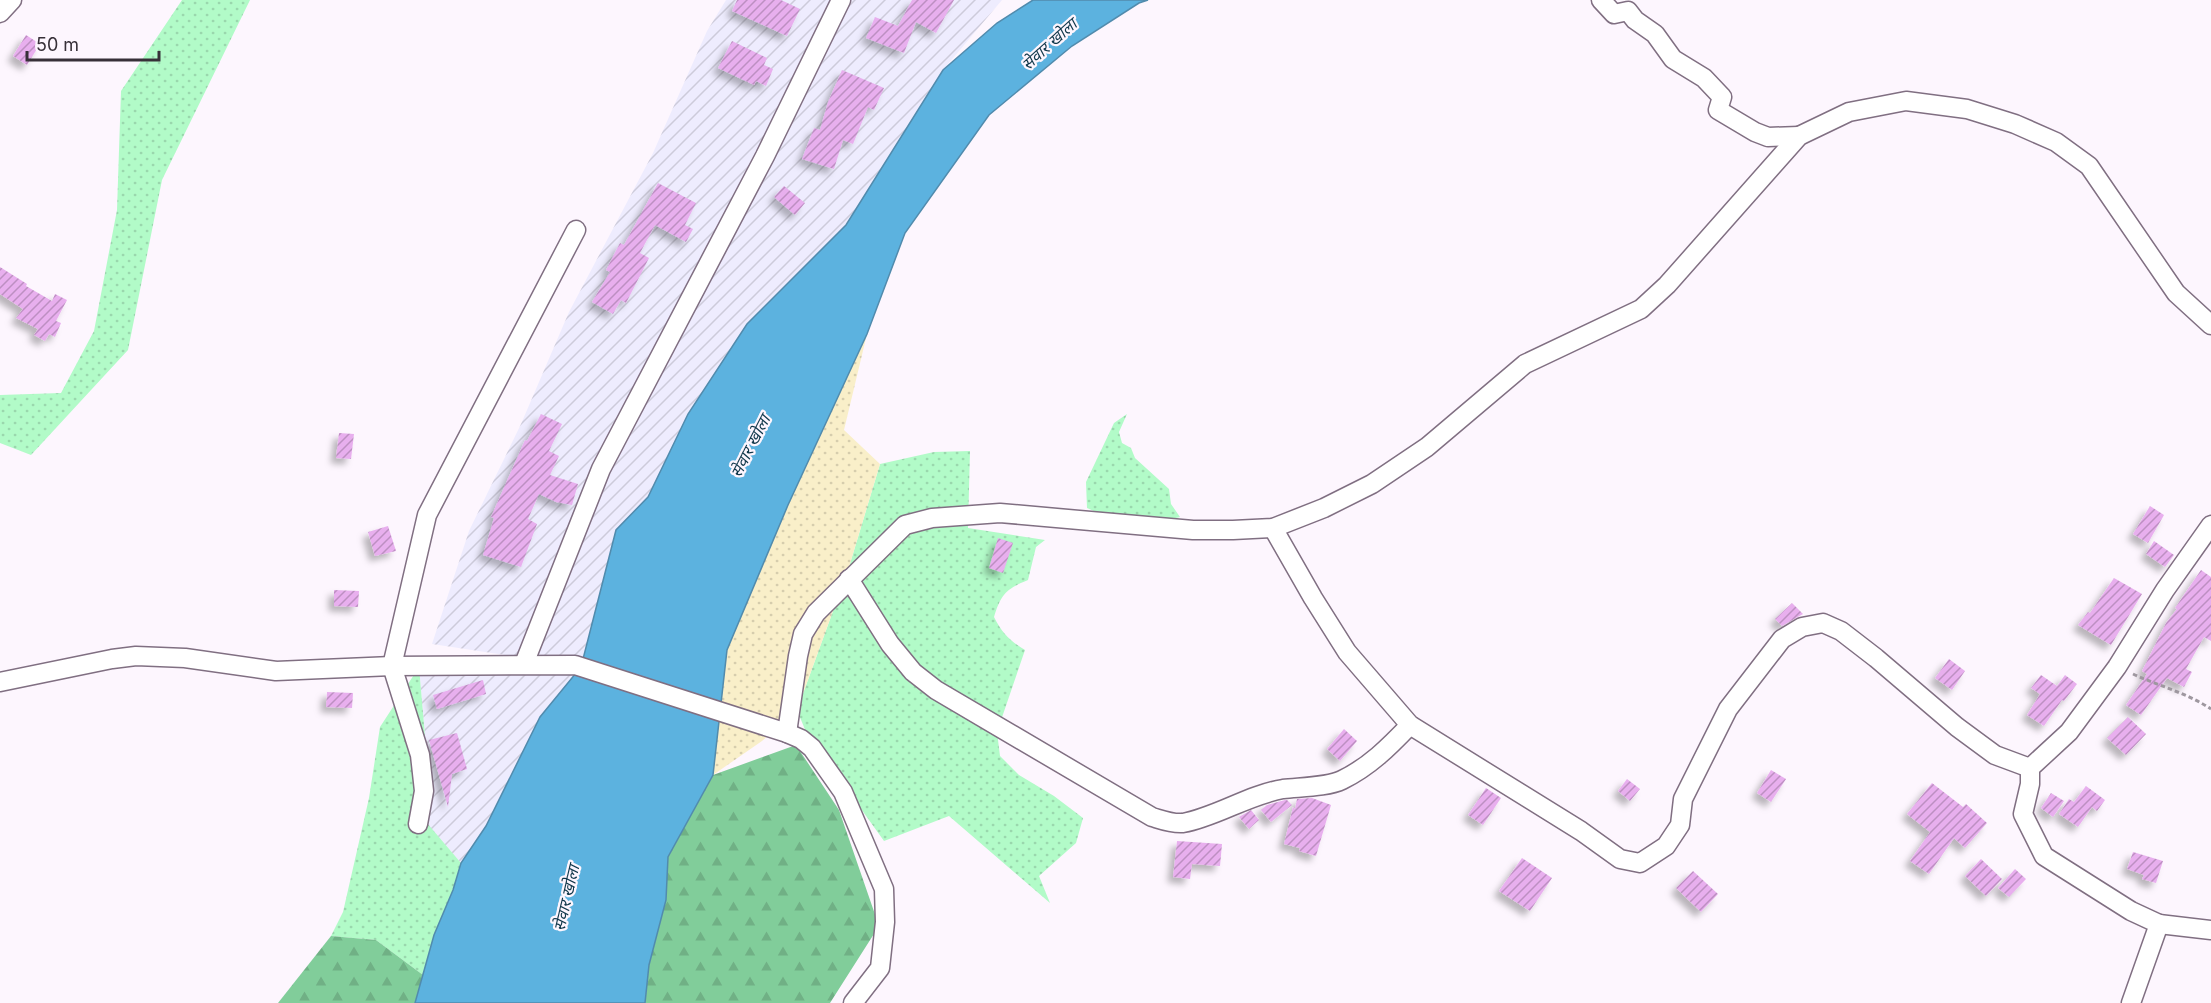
<svg xmlns="http://www.w3.org/2000/svg" width="2211" height="1003" font-family="Inter,'Noto Sans Devanagari',sans-serif">
<style>
.industrial{fill:url(#industrial-furrows)}
.grass{fill:url(#grass-dots)}
.forest{fill:url(#forest-firs)}
.sand{fill:url(#sand-dots)}
.water{fill:#5cb2df;stroke:#518bad;stroke-width:1.5}
.building{fill:url(#building-hatch);filter:url(#shadow)}
.lines{fill:none;stroke-linecap:round;stroke-linejoin:round}
.street-casing{stroke:#806f82;stroke-width:21}
.path{stroke:#9e979f;stroke-width:3;stroke-dasharray:4.5 3;stroke-linecap:butt}
.street{stroke:#fff;stroke-width:18}
.labels{text-anchor:middle;stroke-width:4.5;stroke-linejoin:round;paint-order:stroke}
.water-label{font-size:16px;font-style:italic;fill:#10374a;stroke:#fdf6fe}
</style>
<defs>
<pattern id="industrial-furrows" width="10" height="10" patternUnits="userSpaceOnUse" patternTransform="scale(1.5)"><rect width="10" height="10" fill="#eeecfe"/><path d="M-1 1l2-2M0 10L10 0M9 11l2-2" fill="none" stroke="#cdcbda"/></pattern>
<pattern id="grass-dots" width="8" height="8" patternUnits="userSpaceOnUse" patternTransform="scale(1.5)"><rect width="8" height="8" fill="#b2fbc8"/><path d="M2 2h.1M6 6h.1" fill="none" stroke="#9ad7ad" stroke-width="1.8" stroke-linecap="round"/></pattern>
<pattern id="forest-firs" width="22" height="20" patternUnits="userSpaceOnUse" patternTransform="scale(1.5)"><rect width="22" height="20" fill="#81cd9a"/><path d="M5 1l3.5 6h-7zM16 11l3.5 6h-7z" fill="#70b085"/></pattern>
<pattern id="sand-dots" width="8" height="8" patternUnits="userSpaceOnUse" patternTransform="scale(1.5)"><rect width="8" height="8" fill="#f9efc9"/><path d="M2 2h.1M6 6h.1" fill="none" stroke="#d6cdad" stroke-width="1.8" stroke-linecap="round"/></pattern>
<pattern id="building-hatch" width="6" height="6" patternUnits="userSpaceOnUse" patternTransform="scale(1.5)"><rect width="6" height="6" fill="#e8afee"/><path d="M-1 1l2-2M0 6l6-6M5 7l2-2" fill="none" stroke="#bd8fc2"/></pattern>
<filter id="shadow"><feDropShadow dx="-5.5" dy="5.5" stdDeviation="3" flood-color="#0004"/></filter>
</defs>
<rect width="100%" height="100%" fill="#fdf6fe"/>
<!-- industrial -->
<path class="industrial" d="M726 0H1002L943 70 846 225 747 324 688 414 648 497 616 530 581 667 540 717 486 826 461 863 427 824 425 736 419 667 577 666 432 644 469 531 521 424 569 312 653 153 707 31Z"/>
<!-- grass -->
<g class="grass">
<path d="M182 0H250L162 180 128 350 31 455 0 443V395L61 393 94 331 117 210 121 91Z"/>
<path d="M1127 414 1119 432 1122 443 1131 448 1135 458 1169 489 1171 504 1180 517 1149 525 1105 516 1087 508 1086 482 1114 423Z"/>
<path d="M970 451 968 528 1045 540 1036 547 1028 580C1006 589 1001 594 994 617 1002 633 1010 641 1025 650L997 732 1000 756 1019 775 1054 796 1083 818 1076 843 1039 876 1050 903 949 816 884 841 806 732 797 710 849 567 880 464 934 452Z"/>
<path d="M419 667 425 736 427 823 461 863 453 890 434 935 423 975 376 940 331 936 343 912 369 798 380 727Z"/>
</g>
<!-- forest -->
<g class="forest">
<path d="M796 745 839 810 879 926 830 1003H645L649 965 666 900 668 857 713 775Z"/>
<path d="M331 936 376 940 423 975 415 1003H278Z"/>
</g>
<!-- sand -->
<path class="sand" d="M867 334 844 430 880 464 849 567 797 710 762 741 713 775 727 650 788 505Z"/>
<!-- water -->
<path class="water" d="M1033 0H1148L1139 3 1072 46 989 115 905 233 867 334 788 505 727 650 713 775 668 857 666 900 649 965 645 1003H415L434 935 453 890 461 863 486 826 540 717 581 667 616 530 648 497 688 414 747 324 846 225 943 70 997 23Z"/>
<!-- building -->
<g class="building">
<path d="M737 0H781L800 9 787 36 732 11Z"/>
<path d="M912 0H954L936 33 916 22 904 53 866 38 875 17 898 26Z"/>
<path d="M26 35 40 44 27 65 13 56Z"/>
<path d="M732 41 767 58 764 65 773 69 766 86 756 81 754 85 718 68Z"/>
<path d="M842 70 884 88 874 110 868 107 853 144 843 140 834 169 802 159 814 128 820 130 828 102Z"/>
<path d="M658 183 696 203 685 225 693 229 686 242 655 225 640 253 649 258 626 303 621 300 613 314 592 302 610 272 606 270 620 243 624 245Z"/>
<path d="M784 186 805 203 795 215 774 197Z"/>
<path d="M0 267 27 284 26 286 52 301 55 294 67 300 56 321 61 323 55 337 49 334 45 341 34 335 38 329 16 318 23 309 0 294Z"/>
<path d="M541 414 562 424 549 451 559 456 550 475 578 484 572 505 556 502 539 494 528 519 537 524 521 567 483 555 494 518 491 517 525 440 527 441Z"/>
<path d="M339 433 354 434 351 459 336 458Z"/>
<path d="M2150 506 2164 515 2148 543 2133 534Z"/>
<path d="M388 526 396 551 375 556 368 532Z"/>
<path d="M998 538 1013 543 1003 573 989 568Z"/>
<path d="M2154 541 2174 555 2165 567 2146 554Z"/>
<path d="M2201 570 2211 577V641L2204 637 2186 669 2192 672 2184 687 2167 678 2141 715 2126 705 2147 674 2142 671 2166 623 2177 609 2175 608Z"/>
<path d="M2114 578 2142 594 2111 645 2078 625 2088 612 2090 613Z"/>
<path d="M334 590 359 591 358 607 334 606Z"/>
<path d="M1792 603 1803 614 1782 626 1775 619Z"/>
<path d="M1949 659 1965 671 1952 690 1935 678Z"/>
<path d="M2041 675 2057 686 2065 675 2077 684 2064 701 2062 700 2044 726 2027 715 2040 694 2031 688Z"/>
<path d="M483 680 486 694 437 709 433 695Z"/>
<path d="M327 692 353 693 352 708 326 707Z"/>
<path d="M2128 717 2146 734 2126 755 2107 738Z"/>
<path d="M1344 729 1357 741 1340 761 1327 749Z"/>
<path d="M457 733 467 769 452 774 448 807 429 740Z"/>
<path d="M1771 770 1786 779 1771 802 1757 793Z"/>
<path d="M1627 779 1640 789 1630 801 1618 791Z"/>
<path d="M1932 783 1963 807 1966 804 1987 823 1965 848 1954 838 1929 874 1910 861 1930 832 1907 814Z"/>
<path d="M2086 786 2105 800 2097 811 2092 807 2078 827 2059 814 2069 799 2074 802Z"/>
<path d="M1486 788 1501 798 1483 825 1468 815Z"/>
<path d="M2051 793 2064 801 2053 817 2041 808Z"/>
<path d="M1312 798 1331 805 1316 856 1299 851 1300 848 1284 844 1293 807 1295 809 1297 799Z"/>
<path d="M1285 800H1287L1292 805 1271 822 1261 810 1267 805Z"/>
<path d="M1251 810 1259 820 1249 829 1239 817Z"/>
<path d="M1177 841 1222 844 1220 866 1192 864 1190 879 1173 877Z"/>
<path d="M2133 852 2163 861 2156 883 2142 879 2144 875 2127 869Z"/>
<path d="M1522 858 1552 878 1530 911 1499 891Z"/>
<path d="M1981 859 2002 879 1986 896 1965 876Z"/>
<path d="M2015 869 2026 879 2009 897 1998 888Z"/>
<path d="M1693 871 1718 894 1701 912 1676 888Z"/>
</g>
<g class="lines">
<defs>
<g id="street">
<path d="M1601 0 1614 14 1628 11 1635 20 1655 34 1673 59 1704 78 1722 97 1718 110 1755 132 1768 137 1799 136"/>
<path d="M0 13 12 0"/>
<path d="M1273 528 1313 598 1347 652 1410 725 1581 831 1620 859 1640 863 1666 846 1680 825 1683 799 1728 709 1782 639 1802 627 1823 623 1841 631 1876 658 1957 727 1995 755 2030 768"/>
<path d="M849 579 890 644 913 672 936 690 1152 817C1162 820 1172 824 1183 823 1216 817 1248 795 1283 789 1300 787 1328 787 1342 780 1369 767 1389 747 1410 725"/>
<path d="M524 664 601 469 765 156 841 0"/>
<path d="M0 682 112 659 136 656 185 658 276 671 392 666 575 665 787 733 798 656 803 634 816 613 905 525 932 518 1000 513 1193 530H1233L1273 528 1324 508 1372 484 1427 447 1525 364 1641 309 1667 285 1799 136 1849 112 1906 101 1967 109 2015 124 2056 142 2089 166 2176 293 2211 325"/>
<path d="M787 733 801 739 812 748 843 792 884 889 885 922 880 968 853 1003"/>
<path d="M418 824 424 791 420 755 392 666 427 515 576 230"/>
<path d="M2159 924 2211 930"/>
<path d="M2131 1003 2159 924 2131 911 2044 856 2023 814 2030 784V768L2069 732 2117 667 2165 590 2211 525"/>
</g>
</defs>
<!-- street casing -->
<use href="#street" class="street-casing"/>
<!-- path -->
<path class="path" d="M2133 674C2159 686 2187 693 2211 709"/>
<!-- street -->
<use href="#street" class="street"/>
</g>
<g class="labels">
<!-- water labels -->
<g class="water-label">
<text transform="translate(1049 44) rotate(-42)" y="6">सेवार खोला</text>
<text transform="translate(750 446) rotate(-63)" y="6">सेवार खोला</text>
<text transform="translate(566 898) rotate(-77)" y="6">सेवार खोला</text>
</g>
</g>
<!-- scale -->
<path d="M27 51v9h132v-9" fill="none" stroke="#373038" stroke-width="3"/>
<text x="36" y="51" font-size="18" fill="#373038" stroke="#fdf6fe" stroke-width="4.5" paint-order="stroke">50 m</text>
</svg>
